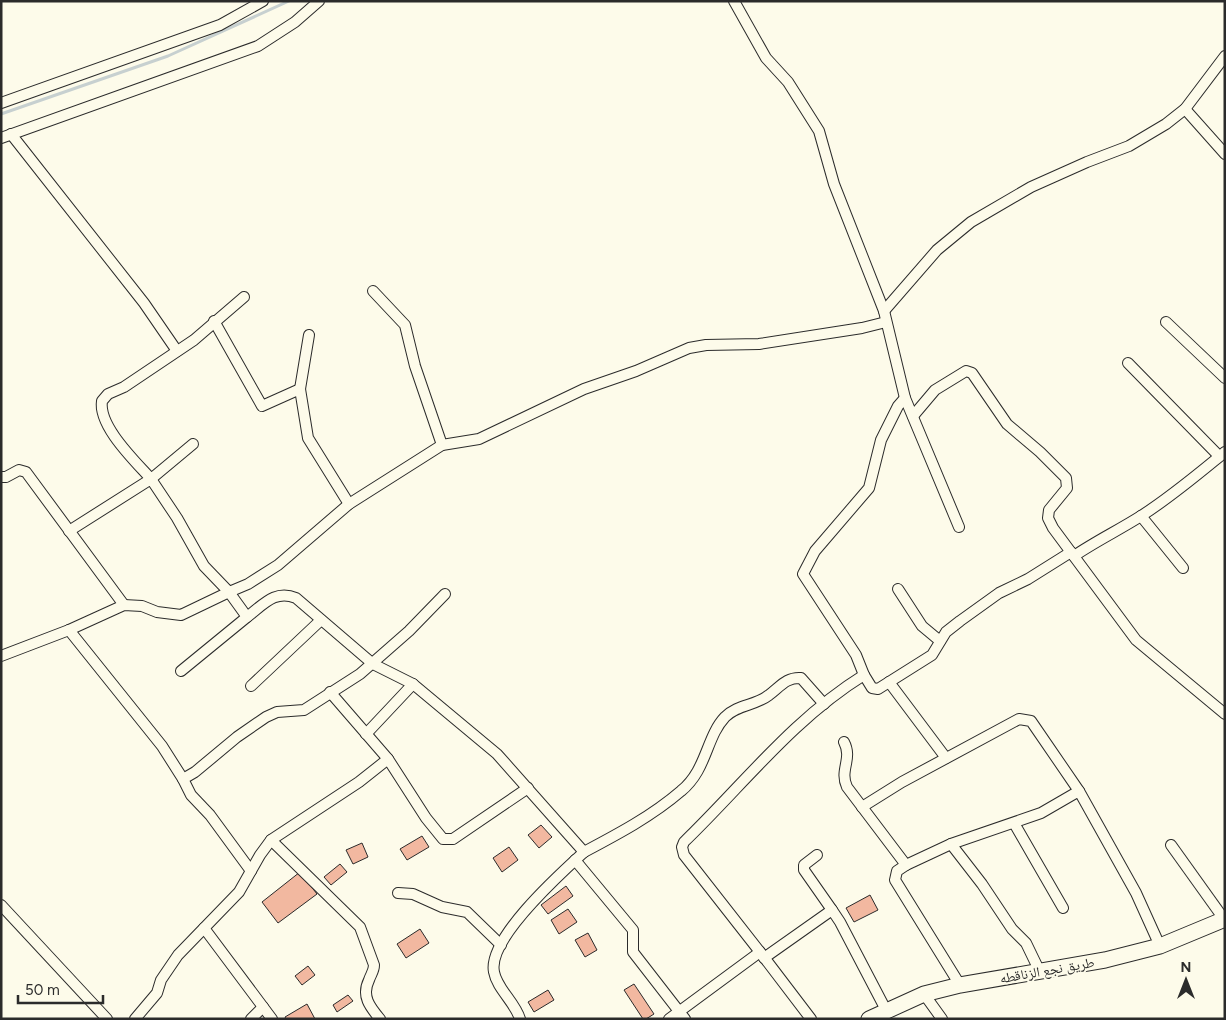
<svg xmlns="http://www.w3.org/2000/svg" width="1226" height="1020" font-family="Figtree,'Noto Naskh Arabic',sans-serif">
<style>
.lines{fill:none;stroke-linecap:round;stroke-linejoin:round}
.stream{stroke:#c7d0d0;stroke-width:3}
.building{fill:#f2b8a0;stroke:#2b2b2b}
.street-casing{stroke:#2b2b2b;stroke-width:12}
.secondary-casing{stroke:#2b2b2b;stroke-width:17}
.street{stroke:#fdfbea;stroke-width:10}
.secondary{stroke:#fdfbea;stroke-width:15}
.labels{text-anchor:middle;stroke-width:4;stroke-linejoin:round;paint-order:stroke}
.street-label{font-size:14px;fill:#2b2b2b;stroke:#fdfbea}
</style>
<rect width="100%" height="100%" fill="#fdfbea"/>
<g class="lines">
<!-- stream -->
<path class="stream" d="M1 114 168 56 289 1"/>
</g>
<!-- building -->
<g class="building">
<path d="M541 825 552 837 539 848 528 835Z"/>
<path d="M422 836 429 847 407 860 400 849Z"/>
<path d="M362 843 368 857 353 864 346 850Z"/>
<path d="M509 847 518 860 502 872 493 858Z"/>
<path d="M340 864 347 872 331 885 324 877Z"/>
<path d="M300 872 317 894 278 923 262 902Z"/>
<path d="M566 886 573 896 548 914 541 905Z"/>
<path d="M870 895 878 910 854 922 846 908Z"/>
<path d="M568 909 577 922 559 934 551 920Z"/>
<path d="M420 929 429 943 406 958 397 944Z"/>
<path d="M588 933 597 950 585 957 575 940Z"/>
<path d="M308 966 315 975 302 985 295 976Z"/>
<path d="M634 984 654 1014 646 1019H643L624 990Z"/>
<path d="M548 990 554 1000 534 1012 528 1002Z"/>
<path d="M348 995 353 1001 337 1012 333 1005Z"/>
<path d="M307 1004 315 1019H286L285 1017Z"/>
</g>
<g class="lines">
<defs>
<g id="street">
<path d="M734 1 766 58 788 82 819 131 834 184 884 311 905 398 959 527"/>
<path d="M1 103 220 25 263 1"/>
<path d="M1185 109 1225 154"/>
<path d="M11 134 144 303 177 351"/>
<path d="M1 138 258 46 295 22 319 1"/>
<path d="M373 291 405 325 415 366 442 445"/>
<path d="M884 311 937 250 971 222 1031 187 1087 162 1129 146 1166 124 1185 109 1225 56"/>
<path d="M214 321 262 406 300 389 308 438 349 504"/>
<path d="M1166 322 1225 378"/>
<path d="M1128 363 1219 456"/>
<path d="M300 389 309 335"/>
<path d="M913 416 935 390 966 371 972 373 1007 424 1040 452 1066 478 1067 488 1049 510 1048 518 1053 528 1136 640 1225 714"/>
<path d="M193 444 151 479C135 461 98 426 102 401L108 394 124 387 194 340 244 297"/>
<path d="M1 477H6L19 470 26 472 124 605"/>
<path d="M1141 516 1183 568"/>
<path d="M69 531 151 479 177 518 204 566 229 592 248 584 278 565 349 504 442 445 479 439 584 389 636 371 689 348 706 345 759 344 862 328 886 322"/>
<path d="M1074 556C1096 541 1119 530 1141 516 1171 497 1198 474 1225 452"/>
<path d="M898 589 922 626 940 641"/>
<path d="M247 617C263 605 275 589 296 598L373 664 413 684 497 754 584 852C561 873 487 939 494 972 497 989 515 1002 520 1019"/>
<path d="M69 630 162 746 183 779"/>
<path d="M1 656 69 630 124 605 142 606 157 612 181 615 229 592 247 617 181 671"/>
<path d="M864 675 856 655 803 574 815 551 869 488 881 440 898 406 905 398"/>
<path d="M889 682 946 758"/>
<path d="M251 686 321 620"/>
<path d="M330 692 388 759 426 818 443 839H453L528 788"/>
<path d="M366 734 413 684"/>
<path d="M844 742C853 759 839 770 847 787L906 865 897 871 895 880 960 985"/>
<path d="M862 807 902 782 1019 719 1031 721 1079 791"/>
<path d="M1014 823 1063 908"/>
<path d="M271 840 360 927 374 965C374 971 371 974 369 980 361 996 370 1007 380 1019"/>
<path d="M951 844 982 884 1012 929 1026 943 1040 972"/>
<path d="M1171 845 1224 919"/>
<path d="M584 852C618 834 652 816 681 791 707 770 706 737 725 717 738 704 755 706 769 695 780 687 786 677 801 678L824 704"/>
<path d="M817 855 804 865V870L832 910"/>
<path d="M575 860 633 930V952L685 1019"/>
<path d="M906 865 951 844 1041 813 1079 791 1136 893 1160 946"/>
<path d="M251 871 210 815 191 795 183 779 195 772 237 737 266 717 277 712 304 710 360 674 409 631 445 594"/>
<path d="M398 893 413 894 442 907 467 912 501 945"/>
<path d="M1 905 107 1019"/>
<path d="M204 928 272 1019"/>
<path d="M760 952 684 855 682 847 684 842C743 785 793 719 864 675L872 688 878 689 932 655 946 632 960 621 999 593 1028 579 1071 552"/>
<path d="M764 958 832 910 840 922 886 1010"/>
<path d="M924 994 942 1019"/>
<path d="M135 1019 157 993 161 980 178 955 239 892 260 855 271 840 359 782 388 759"/>
<path d="M251 1019 263 1007"/>
<path d="M669 1019 760 952 811 1019"/>
</g>
<path id="secondary" d="M869 1019 924 994 960 985 1105 960 1160 946 1225 919"/>
</defs>
<!-- street casing -->
<use href="#street" class="street-casing"/>
<!-- secondary casing -->
<use href="#secondary" class="secondary-casing"/>
<!-- street -->
<use href="#street" class="street"/>
<!-- secondary -->
<use href="#secondary" class="secondary"/>
</g>
<g class="labels">
<!-- street labels -->
<g class="street-label">
<text transform="translate(1047 970) rotate(-10)" y="5">طريق نجع الزناقطه</text>
</g>
</g>
<!-- border -->
<rect width="1226" height="1020" fill="none" stroke="#2b2b2b" stroke-width="5"/>
<!-- north arrow -->
<g transform="translate(1186 980)" stroke="#fdfbea" stroke-width="4" paint-order="stroke">
<path d="M0-4L9 19L0 12L-9 19Z" fill="#2b2b2b"/>
<text y="-8" font-size="14" font-weight="bold" text-anchor="middle" fill="#2b2b2b">N</text>
</g>
<!-- scale -->
<path d="M18 995v8h85v-8" fill="none" stroke="#2b2b2b" stroke-width="2.5"/>
<text x="25" y="995" font-size="15" fill="#2b2b2b" stroke="#fdfbea" stroke-width="4" paint-order="stroke">50 m</text>
</svg>
